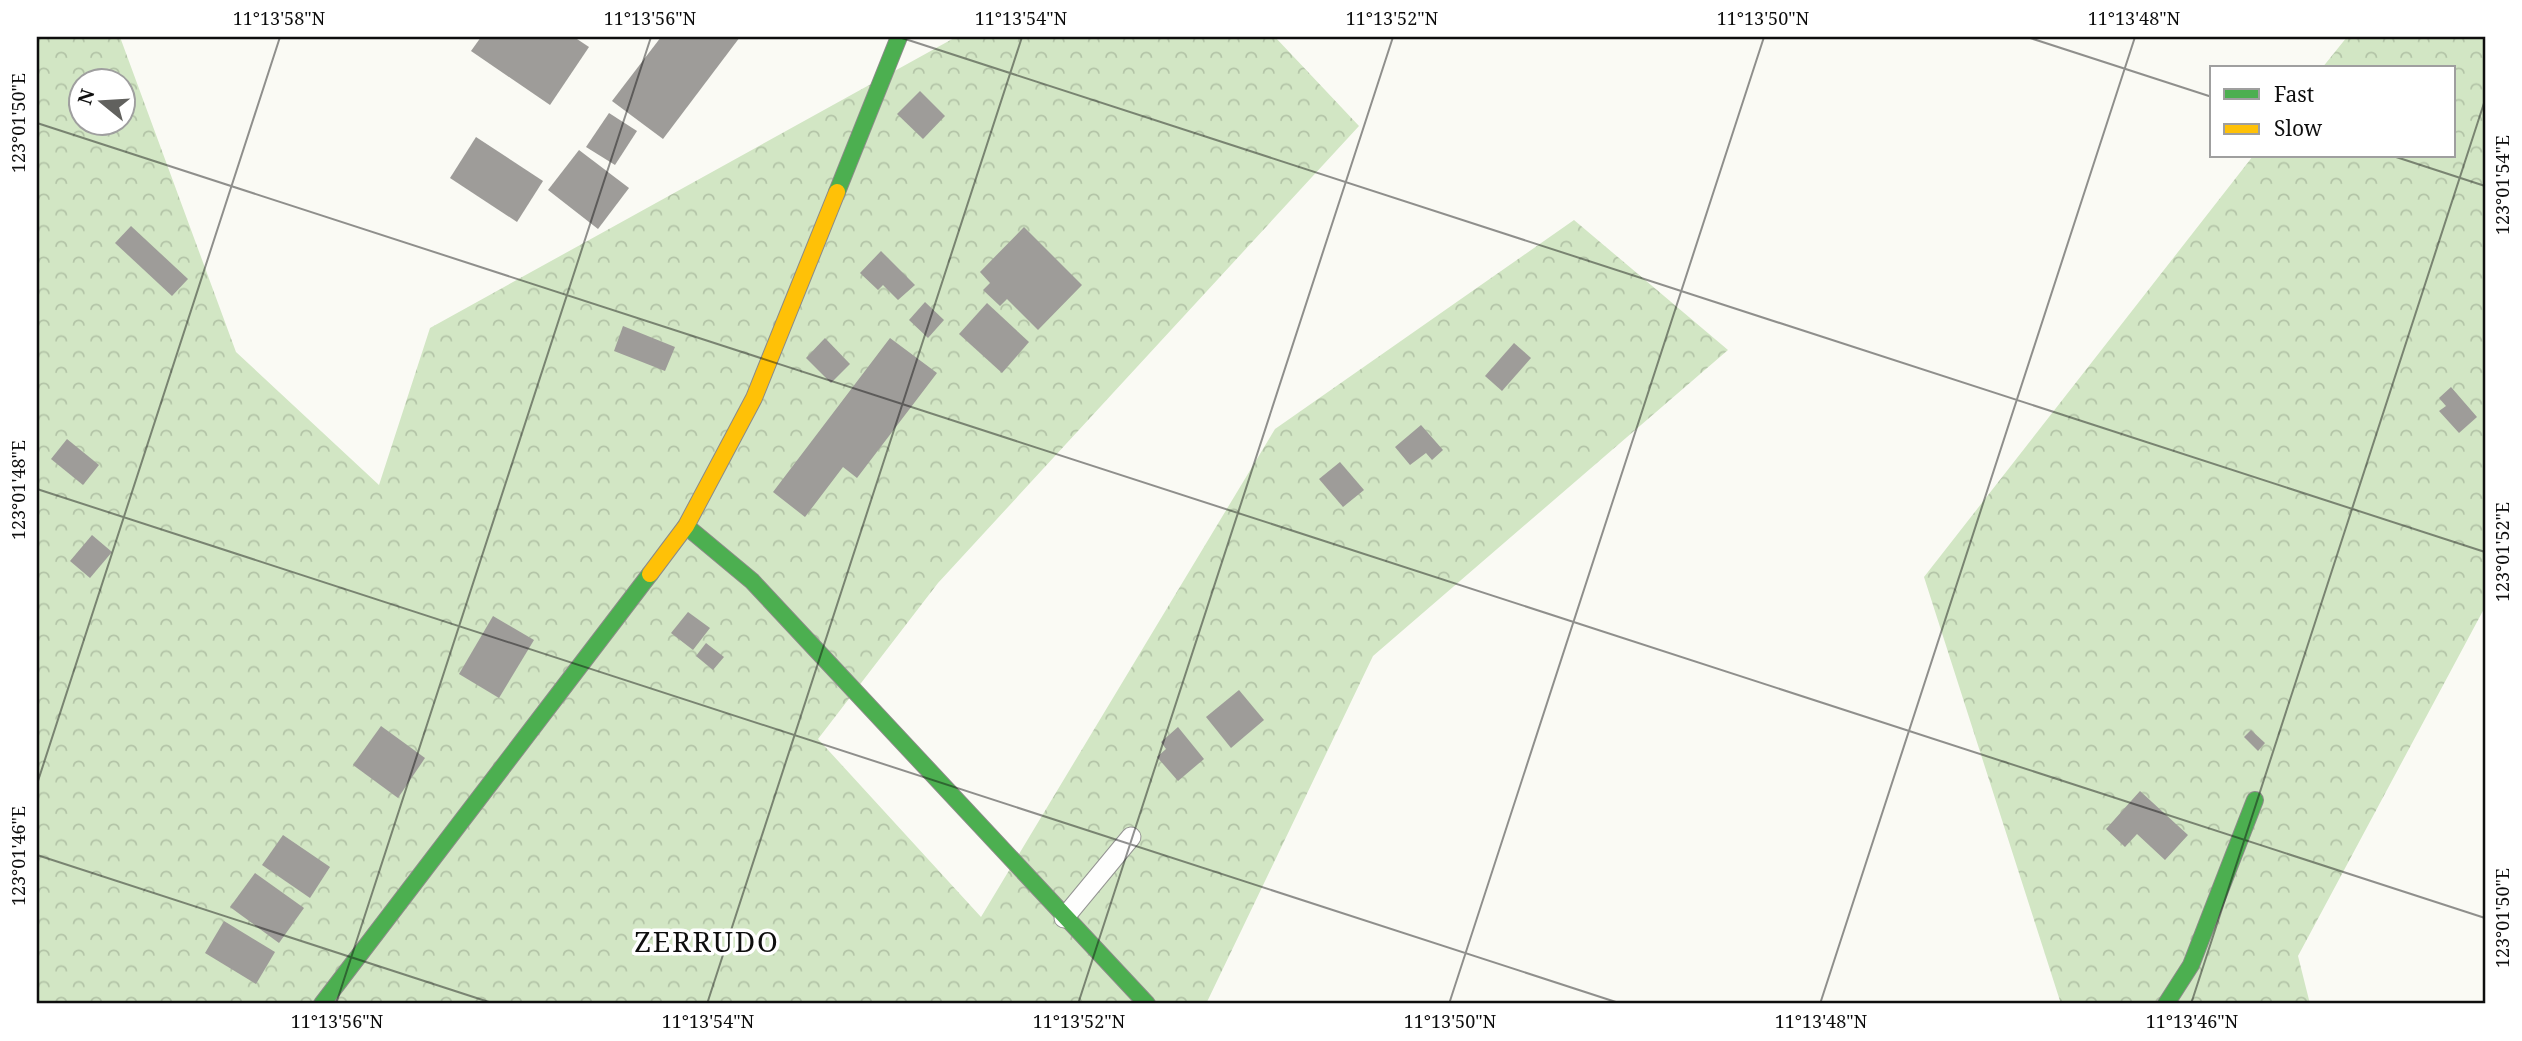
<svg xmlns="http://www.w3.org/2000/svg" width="2522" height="1041" font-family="'Noto Serif',serif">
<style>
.forest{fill:url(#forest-crowns);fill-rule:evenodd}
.building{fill:#9e9c99}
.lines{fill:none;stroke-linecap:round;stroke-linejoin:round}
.lane-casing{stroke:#949492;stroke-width:21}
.fast-casing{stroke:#8b8b88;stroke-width:18}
.slow-casing{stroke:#8b8b88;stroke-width:18}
.lane{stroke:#fefefd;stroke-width:19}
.fast{stroke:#4caf50;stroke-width:16}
.slow{stroke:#ffc107;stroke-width:16}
.ticks{fill:none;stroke:#0e0e0e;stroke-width:2;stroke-opacity:0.45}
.labels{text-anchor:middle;stroke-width:7;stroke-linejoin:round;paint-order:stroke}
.quarter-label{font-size:28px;letter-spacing:2px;fill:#0e0e0e;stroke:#fff}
.neatline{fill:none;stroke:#0e0e0e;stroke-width:2.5}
.ticks-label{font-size:18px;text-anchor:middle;fill:#0e0e0e}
</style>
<defs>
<pattern id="forest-crowns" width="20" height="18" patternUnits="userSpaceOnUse" patternTransform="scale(1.75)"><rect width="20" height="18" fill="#d2e6c4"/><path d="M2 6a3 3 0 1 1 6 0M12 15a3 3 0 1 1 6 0" fill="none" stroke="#b3c4a7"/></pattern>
</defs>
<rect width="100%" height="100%" fill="#fafaf4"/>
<!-- forest -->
<g class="forest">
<path d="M37 37H120L236 352 379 485 430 328 956 37H1275L1359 126 938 583 818 739 981 917 1275 429 1574 220 1728 350 1373 656 1206 1004H37ZM80 80H122V122H80Z"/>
<path d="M2347 37H2485V607L2298 956 2310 1004H2061L1924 577 2253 156H2454V68H2322Z"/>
</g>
<!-- building -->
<g class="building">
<path d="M481 37H574L589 47 550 105 471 51Z"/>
<path d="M661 37H740L663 139 612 101Z"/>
<path d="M920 91 945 116 923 139 897 114Z"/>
<path d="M609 113 637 131 615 165 586 147Z"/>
<path d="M476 137 543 181 517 222 450 178Z"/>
<path d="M579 150 629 188 598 229 548 190Z"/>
<path d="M131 226 188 279 172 296 115 243Z"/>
<path d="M1024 227 1082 285 1038 330 1007 299 1000 306 983 290 990 283 980 272Z"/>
<path d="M881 251 915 285 898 300 883 285 878 290 860 273Z"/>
<path d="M925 302 944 320 928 338 909 320Z"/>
<path d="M987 303 1029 342 1002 373 959 334Z"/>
<path d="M623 326 675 347 665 371 614 351Z"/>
<path d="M825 338 850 364 831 383 806 358Z"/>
<path d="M890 338 937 373 857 478 843 467 805 517 773 492Z"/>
<path d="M1514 343 1531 358 1502 391 1485 376Z"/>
<path d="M2451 387 2477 417 2459 433 2439 411 2446 406 2439 398Z"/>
<path d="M1421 425 1443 450 1432 460 1426 453 1410 465 1395 447Z"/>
<path d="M67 439 99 465 83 485 51 459Z"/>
<path d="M1340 462 1364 490 1343 507 1319 479Z"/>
<path d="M92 535 112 552 90 578 70 561Z"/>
<path d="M688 612 710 628 693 650 671 633Z"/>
<path d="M493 616 534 640 499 698 459 674Z"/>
<path d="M706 643 724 657 713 670 696 656Z"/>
<path d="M1239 690 1264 720 1231 748 1206 717Z"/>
<path d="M381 726 425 758 398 798 353 765Z"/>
<path d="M1178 727 1204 759 1178 781 1157 757 1166 749 1161 742Z"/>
<path d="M2251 730 2265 743 2258 751 2244 737Z"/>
<path d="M2140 791 2188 835 2165 860 2137 834 2125 847 2106 829Z"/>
<path d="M283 835 330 867 310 898 262 865Z"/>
<path d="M255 873 304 908 279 943 230 907Z"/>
<path d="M224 921 275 952 256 984 205 953Z"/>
</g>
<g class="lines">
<defs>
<path id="lane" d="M1064 918 1131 837"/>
<g id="fast">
<path d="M837 192 899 37"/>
<path d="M686 526 752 581 1147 1004"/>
<path d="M322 1004 650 574"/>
<path d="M2166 1004 2191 965 2255 800"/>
</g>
<path id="slow" d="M650 574 686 526 754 398 837 192"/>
</defs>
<!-- lane casing -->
<use href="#lane" class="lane-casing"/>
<!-- fast casing -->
<use href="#fast" class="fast-casing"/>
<!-- slow casing -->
<use href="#slow" class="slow-casing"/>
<!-- lane -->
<use href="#lane" class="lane"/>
<!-- fast -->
<use href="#fast" class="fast"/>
<!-- slow -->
<use href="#slow" class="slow"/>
</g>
<!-- ticks -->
<path class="ticks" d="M899 37 2485 552M2027 37 2212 97M37 123 2485 918M2393 156 2485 186M37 489 1622 1004M37 784 280 37M37 855 495 1004M336 1004 651 37M707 1004 1022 37M1078 1004 1393 37M1449 1004 1764 37M1820 1004 2135 37M2191 1004 2485 100"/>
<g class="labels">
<!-- quarter labels -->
<g class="quarter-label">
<text x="707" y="952">ZERRUDO</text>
</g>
</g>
<!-- border -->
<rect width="2522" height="1041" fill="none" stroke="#ffffff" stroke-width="77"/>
<!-- legend -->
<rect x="2210" y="66" width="245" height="91" fill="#ffffff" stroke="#9f9f9f" stroke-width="2"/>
<rect x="2224" y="89" width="35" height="10" fill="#4caf50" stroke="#9f9f9f" stroke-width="2"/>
<text x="2274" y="102" font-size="21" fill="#0e0e0e">Fast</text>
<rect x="2224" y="124" width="35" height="10" fill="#ffc107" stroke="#9f9f9f" stroke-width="2"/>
<text x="2274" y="136" font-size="21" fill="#0e0e0e">Slow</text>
<!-- north arrow -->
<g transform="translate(102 102) rotate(288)"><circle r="33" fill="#ffffff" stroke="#9f9f9f" stroke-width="2"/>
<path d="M0-5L12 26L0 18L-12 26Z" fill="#61615e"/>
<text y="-10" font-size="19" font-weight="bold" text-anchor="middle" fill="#0e0e0e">N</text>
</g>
<rect x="38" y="38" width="2446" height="964" class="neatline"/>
<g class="ticks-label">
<text x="279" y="25">11°13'58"N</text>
<text x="650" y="25">11°13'56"N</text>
<text x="1021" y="25">11°13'54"N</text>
<text x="1392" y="25">11°13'52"N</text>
<text x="1763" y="25">11°13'50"N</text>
<text x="2134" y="25">11°13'48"N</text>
<text transform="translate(19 123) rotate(-90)" y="6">123°01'50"E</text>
<text transform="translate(2503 185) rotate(-90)" y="6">123°01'54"E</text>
<text transform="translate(19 490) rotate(-90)" y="6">123°01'48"E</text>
<text transform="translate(2503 552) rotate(-90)" y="6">123°01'52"E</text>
<text transform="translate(19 856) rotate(-90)" y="6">123°01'46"E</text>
<text transform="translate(2503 918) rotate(-90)" y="6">123°01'50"E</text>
<text x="337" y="1028">11°13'56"N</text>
<text x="708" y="1028">11°13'54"N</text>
<text x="1079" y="1028">11°13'52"N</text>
<text x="1450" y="1028">11°13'50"N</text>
<text x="1821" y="1028">11°13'48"N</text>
<text x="2192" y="1028">11°13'46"N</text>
</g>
</svg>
